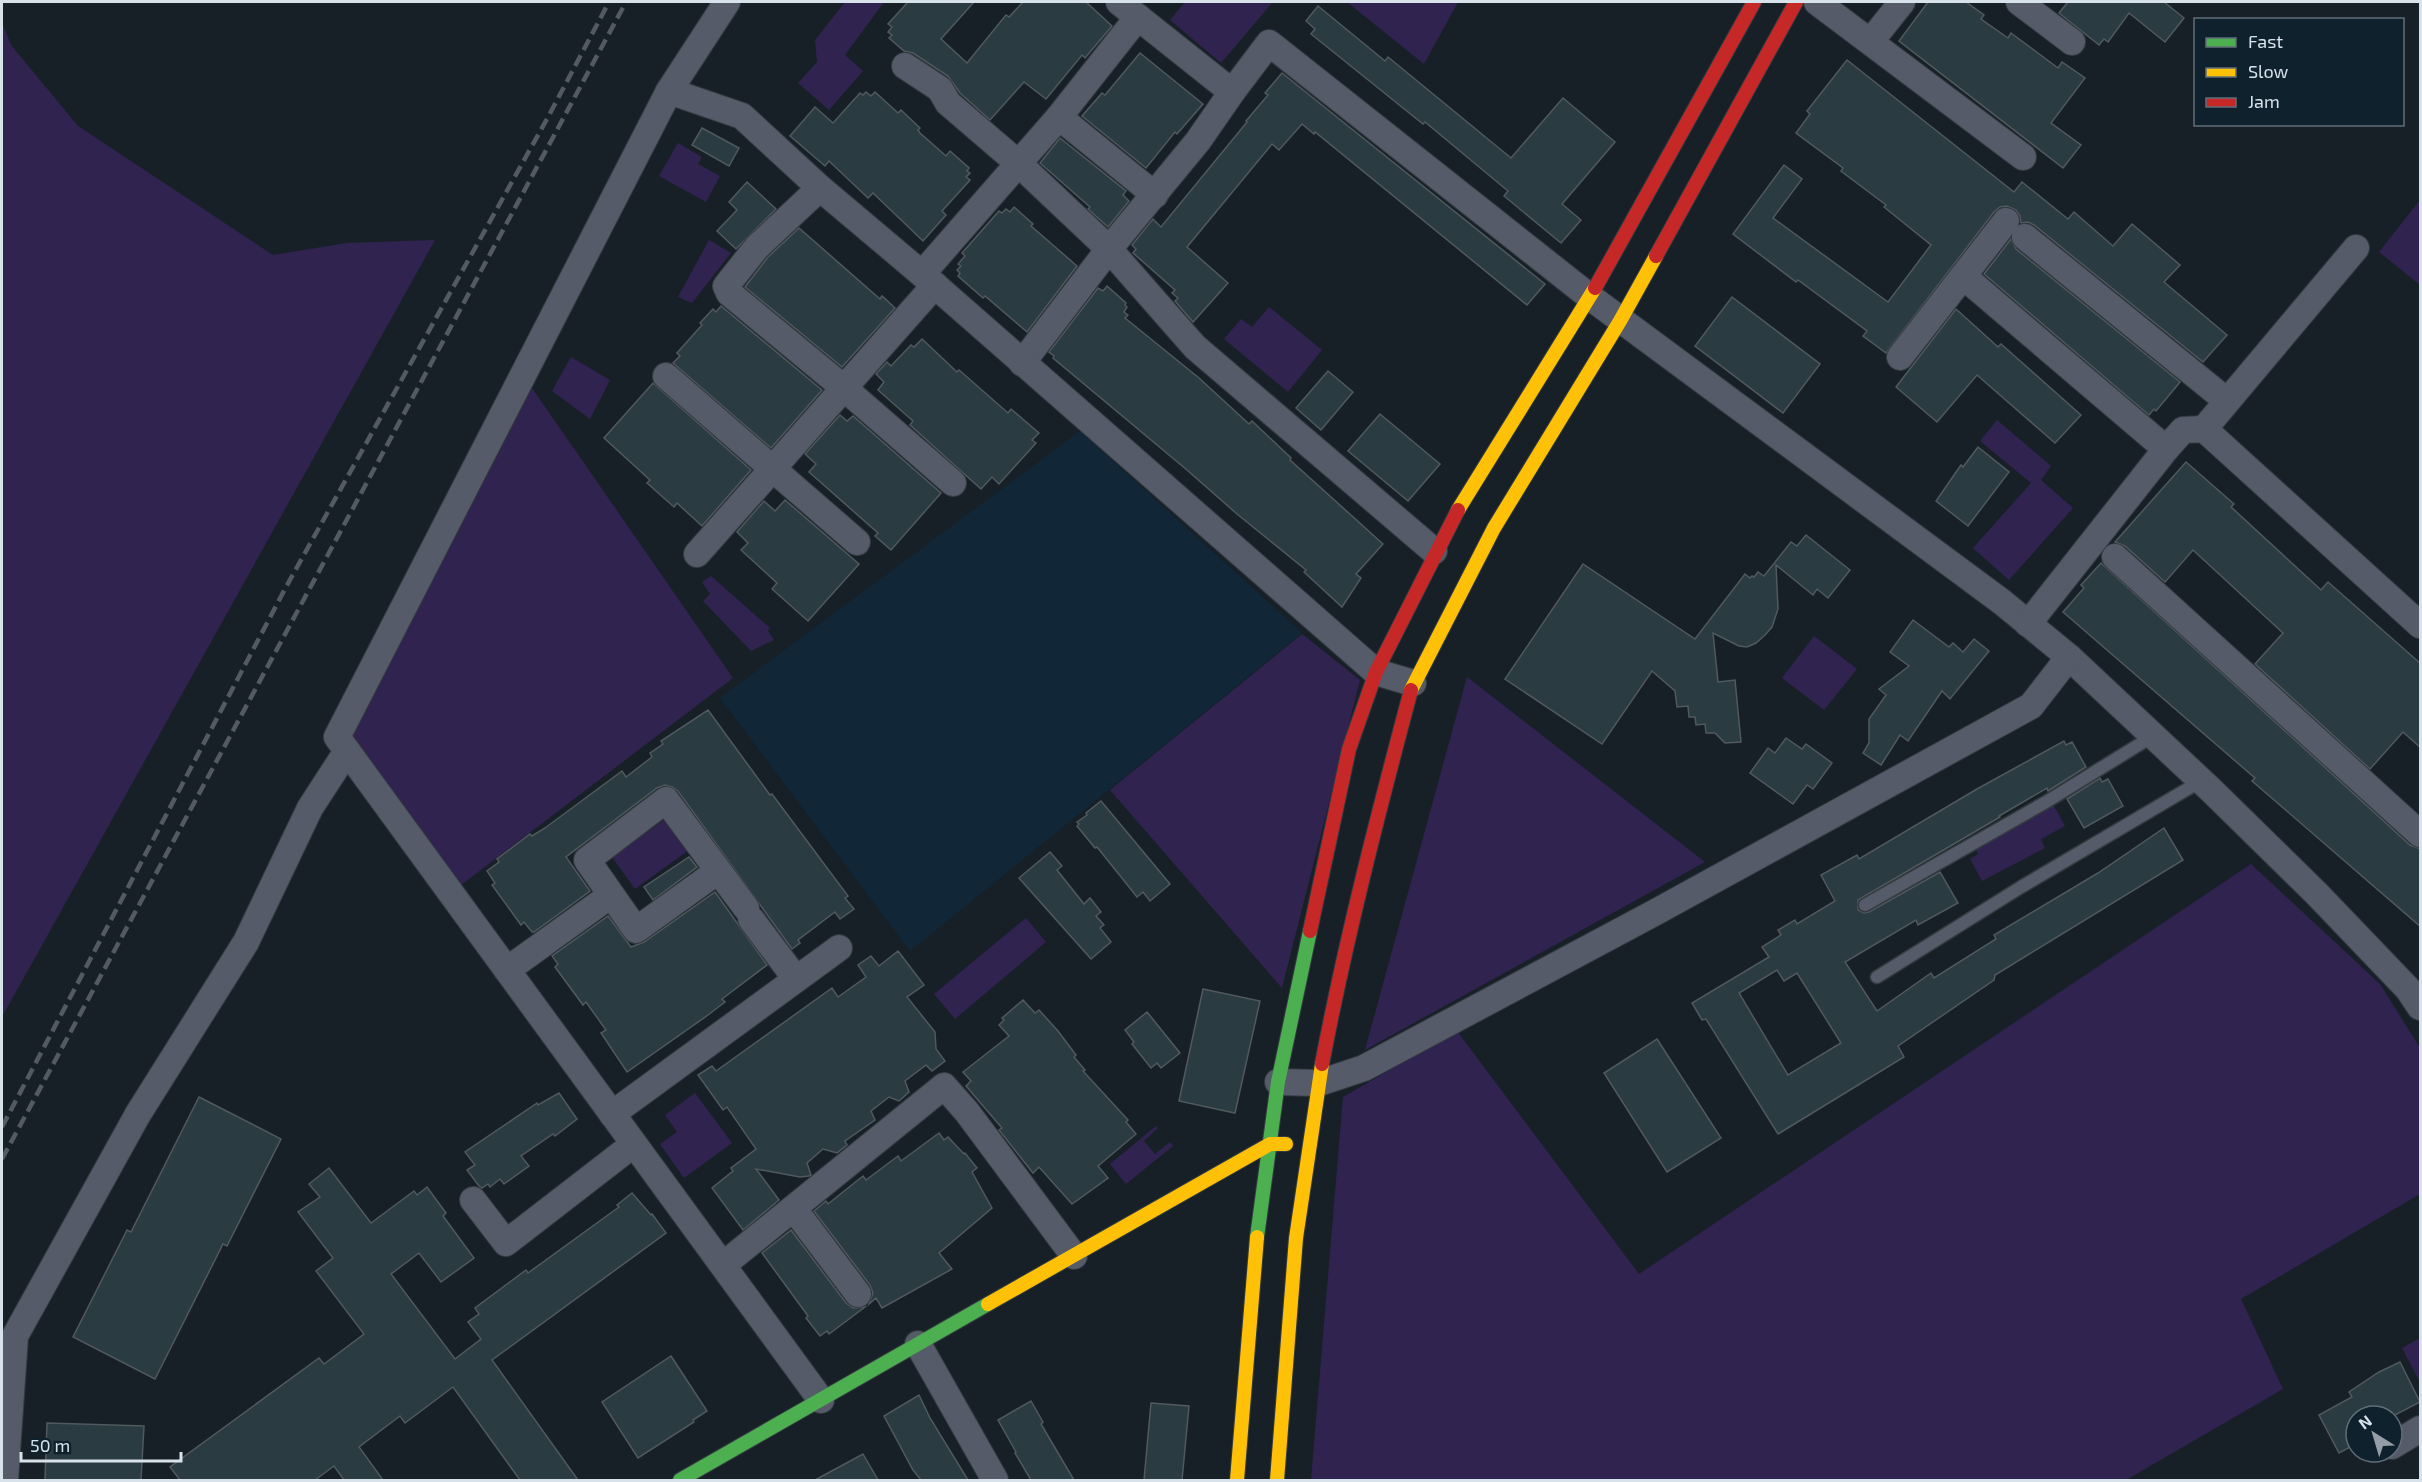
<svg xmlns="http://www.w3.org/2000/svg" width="2422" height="1482" font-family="'Exo 2',sans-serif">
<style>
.built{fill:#112737}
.green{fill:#302350}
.building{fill:#2a3b41;stroke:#50595e;stroke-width:1.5;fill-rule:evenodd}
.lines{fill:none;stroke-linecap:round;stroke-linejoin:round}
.lane-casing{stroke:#343b41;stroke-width:15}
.street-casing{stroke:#343b41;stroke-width:28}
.fast-casing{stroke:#343b41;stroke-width:16}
.slow-casing{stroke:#343b41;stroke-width:16}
.jam-casing{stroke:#343b41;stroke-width:16}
.lane{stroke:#555b69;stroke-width:12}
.street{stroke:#555b69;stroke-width:26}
.fast{stroke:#4caf50;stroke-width:14}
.slow{stroke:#ffc107;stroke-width:14}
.jam{stroke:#c62828;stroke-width:14}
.rail{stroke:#535a63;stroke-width:4.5;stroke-dasharray:12 6;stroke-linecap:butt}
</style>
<rect width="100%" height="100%" fill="#172027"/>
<!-- built -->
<path class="built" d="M1080 431 1302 633 910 951 720 698Z"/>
<!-- green -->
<g class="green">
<path d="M845 2H884L845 55 863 71 829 110 798 83 817 62 815 40Z"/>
<path d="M1185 2H1270L1272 3 1221 63 1170 20Z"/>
<path d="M1347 2H1458L1424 64Z"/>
<path d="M2 22 11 45 78 126 273 255 347 243 435 240 2 1017Z"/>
<path d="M678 143 702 157 698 164 720 176 706 202 659 176Z"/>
<path d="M2420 200V285L2379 252Z"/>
<path d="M709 240 731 253 692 303 678 297Z"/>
<path d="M1269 307 1322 350 1288 392 1224 339 1241 319 1252 327Z"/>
<path d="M571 357 610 380 590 419 552 391Z"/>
<path d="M532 388 733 678 452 892 350 741Z"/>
<path d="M1997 420 2051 466 2041 480 2073 508 2009 580 1973 548 2031 483 1980 441Z"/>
<path d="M711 576 770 628 768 631 774 640 751 651 703 601 710 594 702 582Z"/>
<path d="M1302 634 1360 680 1282 988 1110 790Z"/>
<path d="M1814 636 1857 669 1824 710 1782 678Z"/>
<path d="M1467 677 1705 862 1365 1050Z"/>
<path d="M2053 804 2065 826 2041 839 2045 848 1982 881 1970 859 1978 854 1974 846Z"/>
<path d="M671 815 693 847 635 889 612 857Z"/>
<path d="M2251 864 2380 984 2420 1048V1194L2241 1299 2283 1389 2126 1480H1311L1343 1097 1457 1031 1639 1274Z"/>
<path d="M1026 918 1046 942 955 1019 934 994Z"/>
<path d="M695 1093 732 1143 684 1178 660 1144 677 1132 665 1115Z"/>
<path d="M1156 1126 1158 1128 1144 1141 1155 1154 1170 1142 1173 1146 1126 1184 1110 1164Z"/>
<path d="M2420 1338V1382L2402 1348Z"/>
</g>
<!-- building -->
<g class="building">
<path d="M908 2H974L941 39 967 63 1006 15 1009 17 1023 2H1086L1112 26 1085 58 1082 55 1046 99 1024 82 990 120 960 93 948 76 913 53 904 51 889 38 892 35 888 32 892 27 888 24Z"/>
<path d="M1928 2H1966L1984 15 1981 19 2008 38 2011 33 2058 68 2062 62 2085 78 2051 123 2081 145 2063 168 1899 41Z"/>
<path d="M2068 2H2164L2184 18 2165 42 2129 13 2108 42 2104 39 2099 45 2059 13Z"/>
<path d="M1318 6 1385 61 1388 57 1511 158 1563 98 1615 142 1562 204 1581 220 1561 243 1504 196 1508 191 1425 122 1423 124 1311 34 1315 29 1306 21Z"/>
<path d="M1140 53 1203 104 1177 134 1175 132 1146 168 1082 116 1102 93 1105 95Z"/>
<path d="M1847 60 2014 192 2022 182 2068 219 2074 212 2113 246 2132 224 2180 265 2164 282 2227 335 2203 362 2034 225 2028 222 2021 223 2020 216 2016 210 2007 206 2000 207 1994 212 1886 353 1863 336 1867 331 1798 280 1796 282 1733 234 1784 165 1802 179 1773 218 1888 302 1931 245 1884 207 1886 205 1841 171 1843 168 1796 133 1810 114 1807 111Z"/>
<path d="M1282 73 1545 284 1527 305 1315 132 1314 134 1302 124 1279 150 1272 144 1187 247 1228 283 1193 322 1175 301 1178 298 1172 293 1175 290 1133 253 1136 249 1132 245 1153 219 1161 227 1247 122 1246 121 1268 95 1265 93Z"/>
<path d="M866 92 871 96 875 92 898 113 901 110 920 128 918 130 920 133 946 156 950 151 969 168 967 171 970 173 966 177 970 180 942 211 946 215 923 241 873 193 868 198 829 161 825 166 790 136 815 107 833 123 860 93 863 95Z"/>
<path d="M702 128 739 148 729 166 692 145Z"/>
<path d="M1060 138 1126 191 1123 195 1129 201 1108 227 1088 209 1090 207 1040 163Z"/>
<path d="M747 182 776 209 736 249 717 231 737 210 729 202Z"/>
<path d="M1014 207 1033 224 1031 226 1077 266 1027 332 985 296 983 298 958 276 960 273 957 270 961 266 958 264 965 256 962 253 999 211 1002 213 1006 209 1010 212Z"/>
<path d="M799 228 880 299 882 296 895 308 842 367 745 287 768 257Z"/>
<path d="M2011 239 2016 249 2180 382 2156 411 2154 409 2149 415 2143 410 1984 274Z"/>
<path d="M1107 286 1126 303 1125 305 1127 307 1124 312 1128 315 1125 318 1199 378 1249 424 1252 421 1291 458 1290 460 1383 544 1356 574 1361 578 1342 607 1304 572 1306 570 1237 514 1187 470 1053 358 1054 356 1049 352 1098 288 1103 291Z"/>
<path d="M1732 297 1820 364 1783 413 1695 346Z"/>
<path d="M721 306 822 390 771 448 673 363 680 356 677 353 702 325 700 323 713 309 716 312Z"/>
<path d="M1956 309 1998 347 2001 344 2081 415 2055 443 1977 375 1937 422 1896 387Z"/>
<path d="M922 339 957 372 959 370 1008 413 1011 409 1039 433 1032 440 1036 443 999 484 992 477 981 489 910 425 913 421 878 390 884 382 876 374 887 362 891 366 911 345 914 347Z"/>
<path d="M1328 371 1353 392 1321 430 1296 408Z"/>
<path d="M653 383 751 470 702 526 677 503 674 507 647 483 650 480 604 438Z"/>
<path d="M1380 414 1440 464 1408 501 1348 451Z"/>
<path d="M840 415 847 421 853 416 941 493 891 550 875 536 878 533 809 472 816 464 805 454Z"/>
<path d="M1978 447 2009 472 1968 526 1936 501 1961 465 1963 467Z"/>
<path d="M2186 462 2234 504 2231 507 2321 590 2328 582 2421 664V748L2403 732 2370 769 2255 664 2283 633 2193 550 2165 582 2125 546 2115 542Z"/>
<path d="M785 500 859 564 808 621 772 589 777 583 741 550 748 543 737 532 764 501 775 511Z"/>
<path d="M1806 535 1850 570 1828 598 1817 589 1813 595 1776 565 1778 609 1772 627 1765 635 1756 643 1747 647 1739 646 1713 633 1718 682 1735 680 1741 742 1725 743 1715 733H1706L1705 724 1696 725 1695 717H1689L1688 706 1677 707 1675 691 1652 671 1602 744 1505 679 1583 564 1695 639 1745 574 1750 578 1752 576 1754 577 1758 572 1764 576 1791 542 1797 546Z"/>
<path d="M2101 563 2410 845 2421 849V927L2252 781 2255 778 2063 612 2084 588 2081 585Z"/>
<path d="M1913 620 1949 647 1953 643 1963 652 1974 639 1989 651 1950 699 1942 691 1908 741 1900 735 1881 765 1863 753 1869 743V719L1886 695 1879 689 1909 666 1890 652Z"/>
<path d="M708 710 770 795 772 794 848 896 845 898 854 909 840 919 835 912 798 940 800 943 792 949 678 791 672 787 665 785 657 788 566 857 590 891 534 932H532L524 922 521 925 492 885 495 883 487 871 499 862 497 859 530 834 532 836 545 828 622 771 626 777 652 757 650 753 663 744 661 741Z"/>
<path d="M1786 738 1802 749 1806 744 1832 763 1813 789 1807 785 1793 804 1750 773 1768 748 1775 753Z"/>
<path d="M2064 741 2066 745 2072 742 2086 767 2048 791 2047 788 1999 816 2000 817 1858 900V910L1864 913 1869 912 1940 872 1958 903 1918 925 1916 920 1845 962 1877 1011 1931 973 1934 978 1996 939 1994 935 2098 873 2164 828 2183 860 1995 975 1994 980 1898 1046 1904 1057 1778 1134 1706 1019 1702 1020 1692 1003 1769 957 1762 947 1781 935 1778 930 1795 920 1797 924 1835 901 1821 875 1857 855 1859 859 1977 789ZM1777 970 1784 981 1797 973 1841 1043 1788 1075 1739 993Z"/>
<path d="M2100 778 2102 782 2108 779 2123 806 2084 828 2067 799Z"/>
<path d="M1101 801 1170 884 1150 901 1143 892 1137 897 1097 847 1095 848 1077 826 1079 824 1077 822 1087 815 1086 813Z"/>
<path d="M1050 852 1062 866 1057 870 1084 904 1090 898 1101 912 1096 916 1104 925 1100 928 1111 942 1091 959 1019 878Z"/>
<path d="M689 857 697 867 653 900 644 887Z"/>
<path d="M715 892 767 965 722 999 725 1002 708 1015 627 1072 601 1033 606 1030 586 1002 583 1005 555 967 558 964 552 956 608 916 631 947 644 942Z"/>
<path d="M898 951 924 985 907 997 935 1032 936 1049 945 1061 932 1071 926 1065 905 1081 909 1092 899 1101 889 1097 871 1111 875 1120 845 1141 847 1145 837 1153 823 1149 807 1163 811 1175 809 1176 800 1177 756 1169 779 1200 743 1230 712 1188 733 1171 731 1168 756 1149 727 1107 723 1110 698 1075 712 1066 716 1071 832 988 838 997 866 977 858 965 871 956 879 966Z"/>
<path d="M1203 989 1260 1001 1235 1113 1179 1101Z"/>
<path d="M1023 1000 1035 1013 1039 1010 1058 1031 1076 1055 1074 1057 1085 1070 1083 1071 1128 1120 1126 1122 1136 1134 1098 1166 1108 1178 1072 1204 1039 1167 1033 1173 999 1130 1002 1128 966 1086 971 1081 963 1072 1009 1036 999 1025 1004 1020 1002 1018Z"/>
<path d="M1147 1012 1180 1053 1161 1068 1157 1063 1151 1068 1132 1044 1134 1042 1125 1030Z"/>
<path d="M1657 1039 1721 1138 1667 1172 1604 1073Z"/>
<path d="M559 1093 577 1119 555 1136 553 1134 521 1156 529 1166 504 1184 500 1179 490 1187 488 1184 482 1188 479 1186 467 1170 475 1165 465 1152 537 1103 538 1105Z"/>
<path d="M199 1097 281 1139 227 1246 223 1244 155 1379 73 1337 127 1230 131 1232Z"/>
<path d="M939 1133 944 1140 948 1137 964 1154 965 1153 977 1168 972 1172 992 1208 939 1253 952 1269 882 1308 876 1298 869 1304 873 1293 870 1285 814 1211 826 1201 828 1204 863 1176 866 1180 898 1156 901 1161Z"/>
<path d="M329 1168 371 1223 414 1191 417 1195 427 1187 446 1213 443 1216 474 1258 441 1282 419 1253 391 1274 455 1359 481 1339 468 1322 479 1314 475 1308 526 1270 528 1273 619 1207 617 1205 632 1193 651 1215 652 1214 666 1233 492 1360 578 1480H520L453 1387 405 1423 400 1416 359 1447 383 1480H344L334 1466 315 1480H180L170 1467 319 1358 324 1364 364 1334 316 1271 333 1258 298 1212 320 1197 309 1184Z"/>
<path d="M791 1230 846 1303 853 1308 865 1307 829 1334 827 1331 820 1336 806 1318 808 1316 762 1253Z"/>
<path d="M671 1356 707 1411 693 1420 694 1422 638 1458 602 1402Z"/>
<path d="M2400 1362 2420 1402 2393 1416H2356V1421L2347 1426 2356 1444 2339 1453 2319 1415 2352 1397 2349 1392 2379 1372Z"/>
<path d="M919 1395 930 1418 968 1480H921L913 1470 884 1416Z"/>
<path d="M1031 1401 1043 1422 1041 1424 1074 1480H1031L1015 1453 1016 1452 998 1420Z"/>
<path d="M1151 1403 1189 1406 1182 1480H1144Z"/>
<path d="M47 1423 144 1426 141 1480H45Z"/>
<path d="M863 1454 878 1480H815Z"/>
</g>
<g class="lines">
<defs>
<g id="lane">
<path d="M1865 905 2046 802 2153 736"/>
<path d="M1877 977 2021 887 2201 781"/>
</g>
<g id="street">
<path d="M1119 2 1232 92 1269 43 1590 297 2002 602 2069 657 2211 790 2317 894 2408 989 2420 1007"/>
<path d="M1817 2 2023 157"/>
<path d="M2019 2 2072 42"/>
<path d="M1871 41 1902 2"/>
<path d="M905 66 940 89 948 103 1019 164 1109 249 1195 347 1434 551"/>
<path d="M669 91 727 2"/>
<path d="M1059 117 1138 17"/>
<path d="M820 188 757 247 726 286 729 293 844 388 953 483"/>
<path d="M2025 237 2227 401"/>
<path d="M922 274 1059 117 1155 195"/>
<path d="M1963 276 2166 449"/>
<path d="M1900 357 2006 221"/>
<path d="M1022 363 1109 249 1198 141 1232 92"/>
<path d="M666 376 857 542"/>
<path d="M2204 429 2356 248"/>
<path d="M697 554 935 285"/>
<path d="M2115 557 2420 834"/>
<path d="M2028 624 2166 449 2183 430 2204 429 2420 625"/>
<path d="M718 871 636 930 587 860 666 800 746 908"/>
<path d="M751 919 796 979"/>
<path d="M507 970 611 895"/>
<path d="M1278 1082 1319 1083 1364 1068 1654 913 2031 706 2069 657"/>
<path d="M612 1114 839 948"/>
<path d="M473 1200 506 1243 634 1144"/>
<path d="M794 1209 858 1294"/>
<path d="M723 1265 944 1086 967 1112 1074 1256"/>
<path d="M918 1344 995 1480"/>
<path d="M821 1400 337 737 669 91 742 116 820 188 922 274 1376 672 1413 683"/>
<path d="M2392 1446 2420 1429"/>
<path d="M5 1480 15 1336 138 1114 246 942 310 808 347 751"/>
</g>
<g id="fast">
<path d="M1257 1237 1278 1082 1310 931"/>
<path d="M680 1480 988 1304"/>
</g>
<g id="slow">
<path d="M1458 510 1595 288"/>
<path d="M1411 690 1494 528 1620 321 1656 256"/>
<path d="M988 1304 1270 1144H1286"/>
<path d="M1237 1480 1257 1237"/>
<path d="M1277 1480 1296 1238 1322 1064"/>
</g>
<g id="jam">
<path d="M1656 256 1796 2"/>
<path d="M1595 288 1754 2"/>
<path d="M1310 931 1349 749 1376 672 1458 510"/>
<path d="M1322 1064C1346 938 1378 814 1411 690"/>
</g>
</defs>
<!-- lane casing -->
<use href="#lane" class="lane-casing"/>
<!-- street casing -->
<use href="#street" class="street-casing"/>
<!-- fast casing -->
<use href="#fast" class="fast-casing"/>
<!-- slow casing -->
<use href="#slow" class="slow-casing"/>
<!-- jam casing -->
<use href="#jam" class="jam-casing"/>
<!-- lane -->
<use href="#lane" class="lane"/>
<!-- street -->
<use href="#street" class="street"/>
<!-- fast -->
<use href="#fast" class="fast"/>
<!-- slow -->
<use href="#slow" class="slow"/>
<!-- jam -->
<use href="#jam" class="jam"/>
<!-- rail -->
<g class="rail">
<path d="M2 1127 286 587 547 119 609 2"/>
<path d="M2 1159 626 2"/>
</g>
</g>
<!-- border -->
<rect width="2422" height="1482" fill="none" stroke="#d7e2ea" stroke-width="6"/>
<!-- legend -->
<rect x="2194" y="18" width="210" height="108" fill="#10212e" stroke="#606e79" stroke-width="1.5"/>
<rect x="2206" y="38" width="30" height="9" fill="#4caf50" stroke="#606e79" stroke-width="1.5"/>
<text x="2248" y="48" font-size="18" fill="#d7e2ea">Fast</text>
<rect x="2206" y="68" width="30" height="9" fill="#ffc107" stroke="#606e79" stroke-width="1.5"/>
<text x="2248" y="78" font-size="18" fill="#d7e2ea">Slow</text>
<rect x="2206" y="98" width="30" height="9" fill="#c62828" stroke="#606e79" stroke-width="1.5"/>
<text x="2248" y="108" font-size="18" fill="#d7e2ea">Jam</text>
<!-- north arrow -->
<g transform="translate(2374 1434) rotate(323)"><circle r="28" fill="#10212e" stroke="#606e79" stroke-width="1.5"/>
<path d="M0-4.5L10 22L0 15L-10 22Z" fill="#949ea6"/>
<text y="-9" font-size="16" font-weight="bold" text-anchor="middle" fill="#d7e2ea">N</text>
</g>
<!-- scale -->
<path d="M21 1452v9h160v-9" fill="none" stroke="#d7e2ea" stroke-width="3"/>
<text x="30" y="1452" font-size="18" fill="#d7e2ea" stroke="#10212e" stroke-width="4.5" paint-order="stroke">50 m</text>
</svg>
